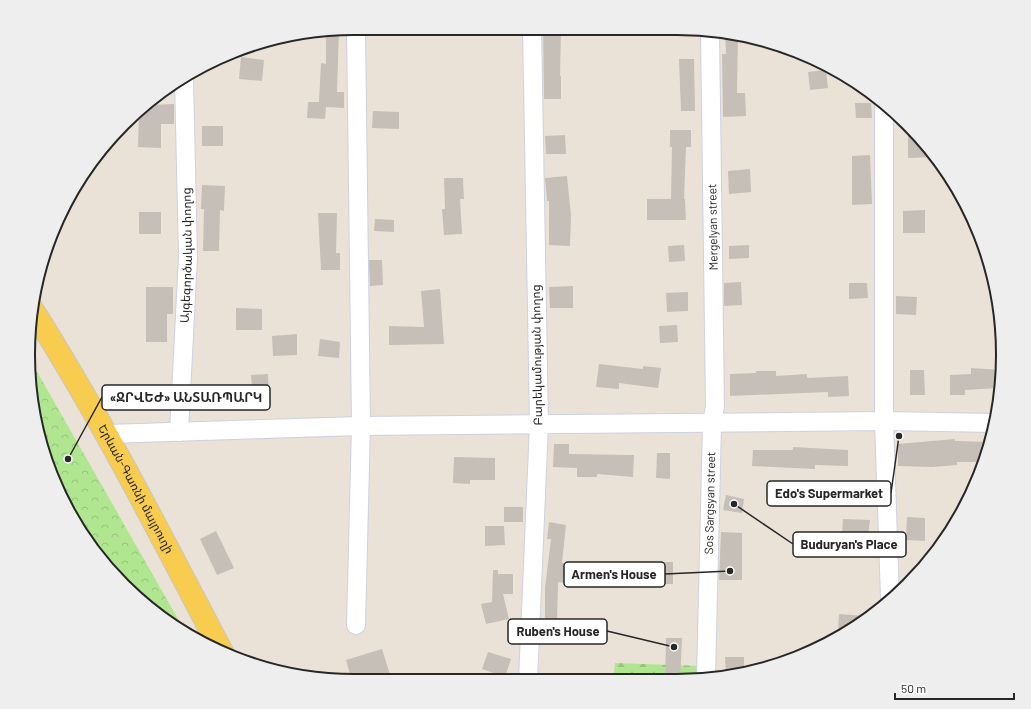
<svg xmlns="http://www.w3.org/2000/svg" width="1031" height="709" font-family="Barlow,'Noto Sans Armenian',sans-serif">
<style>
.forest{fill:url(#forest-firs)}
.park{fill:url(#park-crowns)}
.building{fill:#c6bfb7}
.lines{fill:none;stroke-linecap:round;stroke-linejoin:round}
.minor-casing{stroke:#ccd1e1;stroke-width:20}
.primary-casing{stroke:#c7c7c7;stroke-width:24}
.minor{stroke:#fff;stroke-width:18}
.primary{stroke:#f8cc4f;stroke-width:22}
.labels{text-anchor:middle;stroke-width:3;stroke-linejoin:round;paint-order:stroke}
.street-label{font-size:12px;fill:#272727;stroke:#fff}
.rim{fill:none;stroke:#272727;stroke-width:2}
.leader{fill:none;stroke:#272727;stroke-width:1.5}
.callout-dot{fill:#272727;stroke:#fff;stroke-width:1.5}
.callout{fill:#fff;stroke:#272727;stroke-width:1.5}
.callout-label{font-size:13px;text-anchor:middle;font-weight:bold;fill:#272727}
</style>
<defs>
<pattern id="forest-firs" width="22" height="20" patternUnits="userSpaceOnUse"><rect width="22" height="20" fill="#afe68f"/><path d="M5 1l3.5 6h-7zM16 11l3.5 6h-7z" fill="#97c57b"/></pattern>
<pattern id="park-crowns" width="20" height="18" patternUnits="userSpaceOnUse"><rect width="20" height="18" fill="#afe68f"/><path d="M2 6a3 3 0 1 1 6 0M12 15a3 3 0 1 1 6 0" fill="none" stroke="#97c57b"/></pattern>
</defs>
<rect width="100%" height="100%" fill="#ebe2d7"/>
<!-- forest -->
<path class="forest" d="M615 663 702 666 701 679 676 681H613Z"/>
<!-- park -->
<path class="park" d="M32 363 186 633 173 626 123 585 62 499 34 418Z"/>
<!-- building -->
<g class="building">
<path d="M543 28H561L560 76H561V99H544Z"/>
<path d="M339 30 337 92H344V108L326 107 325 119 307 118 308 102H319L321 63 326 64V32Z"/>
<path d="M725 33 738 34 737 93H745L746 116 723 117 722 54H726Z"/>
<path d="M241 57 264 60 262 81 239 79Z"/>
<path d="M679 59H694L695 111H681Z"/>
<path d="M826 70 828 88 810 90 808 72Z"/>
<path d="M855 103H871L872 118H856Z"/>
<path d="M174 104V124H161V148L138 147 139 113 148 105Z"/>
<path d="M373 111 399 112V129L372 128Z"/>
<path d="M908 124 918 137 935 157 908 158Z"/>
<rect x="202" y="126" width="21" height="20"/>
<path d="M670 130H691V147H686L684 199H685L686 220H647V199H671L672 147H670Z"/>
<path d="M565 135 566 154H546L545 136Z"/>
<path d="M870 155 872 204 852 205V156Z"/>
<path d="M750 169 751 192 729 194 728 171Z"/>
<path d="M567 176 571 216 570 246 549 245V201H547L545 178Z"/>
<path d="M444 178H463L464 199H460L462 234 444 235 442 209H445Z"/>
<path d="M202 185 225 186 224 211 220 210 219 251H203L204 209H201Z"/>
<path d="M925 210V233H903V211Z"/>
<rect x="139" y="212" width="22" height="22"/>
<path d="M318 213H337L336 253H340V270H321Z"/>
<path d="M375 219 394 220V232L374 231Z"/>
<path d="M684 245 685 261 669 262 668 246Z"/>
<path d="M749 245V258L729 259V246Z"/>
<path d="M369 260H382L383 285 370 286Z"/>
<path d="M741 282 742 305 724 306V283Z"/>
<path d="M849 283H867L868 298 849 299Z"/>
<path d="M573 286V308H550L549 287Z"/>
<path d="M146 287H173V314H167V342H146Z"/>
<path d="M440 289 444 344 389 345V326L424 327 421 291Z"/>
<path d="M688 292V311L667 312 666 293Z"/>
<path d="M896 296 917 297 916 315 896 314Z"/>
<path d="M236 308 262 309V330H236Z"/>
<path d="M677 325 678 342 660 343 659 326Z"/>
<path d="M297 334V355L273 356 272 336Z"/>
<path d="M320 339 340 342 339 358 318 356Z"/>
<path d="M599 364 643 369V366L661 368 658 388 619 383V389L596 387Z"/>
<path d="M971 368 1002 370 1000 388 965 390V395H950V375L971 374Z"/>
<path d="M910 370H924L925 395H910Z"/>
<path d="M756 371H776V376L807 374V378L848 376 849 396 828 397V392L730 396V374L756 373Z"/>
<path d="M268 374 269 397 253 398 251 375Z"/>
<path d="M955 439V441L990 442 983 462H957V465L932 467 898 466V444Z"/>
<path d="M554 444H569V454L634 455 633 477 597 474V477H577V468L553 467Z"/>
<path d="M793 447 848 450V466L815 465V469L752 466 753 450H793Z"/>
<path d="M657 453H670V479L656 478Z"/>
<path d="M454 457 495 458V480H470V484L453 483Z"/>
<path d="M726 495 744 499 742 513 723 510Z"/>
<rect x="504" y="507" width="19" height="15"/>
<path d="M907 517 925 518V541L906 540Z"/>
<path d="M843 519 870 520 868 537 842 535Z"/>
<path d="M549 522 566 525 562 563H569L566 583 558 582 557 622H545V588L551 539H547Z"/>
<path d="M485 526H504L505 545 485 546Z"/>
<path d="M216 531 234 568 217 575 200 539Z"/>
<path d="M721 532 742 533V580H719Z"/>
<rect x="651" y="562" width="22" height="22"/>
<path d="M493 570H498V574H513V594H503L509 619 486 624 481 604 492 602Z"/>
<path d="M839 614 865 616 846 629H838Z"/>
<path d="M666 638H682L680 681H665Z"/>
<path d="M382 649 392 681H352L346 660Z"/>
<path d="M488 652 511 659 505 677 482 669Z"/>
<path d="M725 657H744V674L726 676Z"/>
</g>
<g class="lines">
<defs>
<g id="minor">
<path d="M356 28 361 426 356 625"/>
<path d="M884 107V421L890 598"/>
<path id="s1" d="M179 432 188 257 184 78"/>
<path d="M107 434 361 426 884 421 995 423"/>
<path id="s2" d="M706 678 712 423 715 406 710 31"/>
<path d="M528 681 539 424 532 28"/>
</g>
<g id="primary">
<path id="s3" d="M32 309C102 419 161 536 222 652"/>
</g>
</defs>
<!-- minor casing -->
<use href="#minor" class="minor-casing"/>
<!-- primary casing -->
<use href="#primary" class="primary-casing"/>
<!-- minor -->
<use href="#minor" class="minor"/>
<!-- primary -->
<use href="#primary" class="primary"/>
</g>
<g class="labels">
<!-- street labels -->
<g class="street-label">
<text transform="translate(713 227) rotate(-91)" y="4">Mergelyan street</text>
<text dy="4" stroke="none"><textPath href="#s1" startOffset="177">Այգեգործական փողոց</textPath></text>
<text transform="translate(537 355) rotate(-91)" y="4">Բարեկամության փողոց</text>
<text dy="4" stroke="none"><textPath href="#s3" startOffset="208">Երևան-Գառնի մայրուղի</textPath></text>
<text dy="4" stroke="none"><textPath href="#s2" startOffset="175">Sos Sargsyan street</textPath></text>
</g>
</g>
<!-- crop -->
<path d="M0 0H1031V709H0ZM354 35H677A319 319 0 0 1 996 354V355A319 319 0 0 1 677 674H354A319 319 0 0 1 35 355V354A319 319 0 0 1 354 35Z" fill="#eee" fill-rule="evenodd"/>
<path class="rim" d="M354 35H677A319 319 0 0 1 996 354V355A319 319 0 0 1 677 674H354A319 319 0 0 1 35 355V354A319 319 0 0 1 354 35Z"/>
<!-- callouts -->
<path class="leader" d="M68 459L102 397M899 436L891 493M734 504L793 544M730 571L665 574M674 647L607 631"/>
<g class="callout-dot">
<circle cx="68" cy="459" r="4"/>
<circle cx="899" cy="436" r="4"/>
<circle cx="734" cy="504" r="4"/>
<circle cx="730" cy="571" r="4"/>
<circle cx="674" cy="647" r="4"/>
</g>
<g class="callout">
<rect x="102" y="385" width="168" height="25" rx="4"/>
<rect x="767" y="481" width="124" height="25" rx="4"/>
<rect x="793" y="532" width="113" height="25" rx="4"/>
<rect x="564" y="562" width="101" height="25" rx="4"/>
<rect x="508" y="619" width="99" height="25" rx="4"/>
</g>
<g class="callout-label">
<text x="186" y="402">«ՋՐՎԵԺ» ԱՆՏԱՌՊԱՐԿ</text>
<text x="829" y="498">Edo's Supermarket</text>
<text x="849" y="549">Buduryan's Place</text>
<text x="614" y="579">Armen's House</text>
<text x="558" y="636">Ruben's House</text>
</g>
<!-- scale -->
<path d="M895 693v6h119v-6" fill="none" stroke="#272727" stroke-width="2"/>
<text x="901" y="693" font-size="12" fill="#272727" stroke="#ffffff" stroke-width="3" paint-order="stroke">50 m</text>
</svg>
